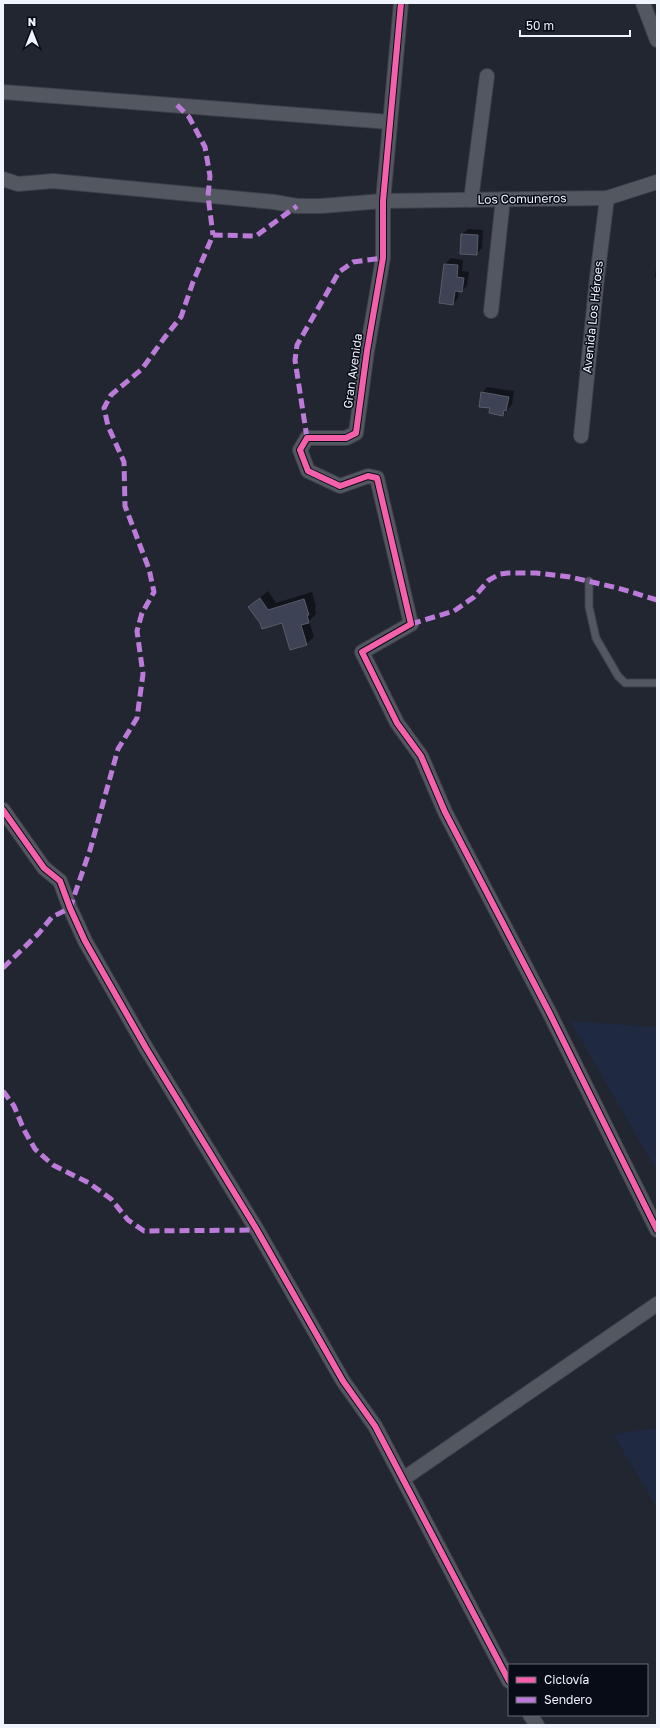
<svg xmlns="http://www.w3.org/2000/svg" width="660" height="1728" font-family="'Golos Text',sans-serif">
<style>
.built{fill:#1f2942}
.shadow{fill:#0007}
.building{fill:#3d4355;stroke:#595d67}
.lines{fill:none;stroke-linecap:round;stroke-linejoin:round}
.service-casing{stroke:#3d404a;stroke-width:9}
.minor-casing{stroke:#3d404a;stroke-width:16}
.service{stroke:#535760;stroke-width:7}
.minor{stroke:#535760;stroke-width:14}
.quiet{stroke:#bd7bd9;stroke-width:5;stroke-dasharray:10 5;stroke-linecap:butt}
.cycleway-casing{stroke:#080c16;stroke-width:8}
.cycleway{stroke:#f560ab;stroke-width:6}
.labels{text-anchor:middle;stroke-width:3;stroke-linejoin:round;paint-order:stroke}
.street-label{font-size:12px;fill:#f0f4fd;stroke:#080c16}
</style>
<rect width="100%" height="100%" fill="#212631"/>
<!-- built -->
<g class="built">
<path d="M570 1021 657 1027V1171Z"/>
<path d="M657 1428V1508L613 1434Z"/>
</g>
<!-- shadow -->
<g class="shadow">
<path d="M468 229 483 230 482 248 476 254 462 234Z"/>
<path d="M451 258 463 260 462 271 469 272 467 285 462 291H459L458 298 453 304 440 302 445 264Z"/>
<path d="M657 260V277H655Z"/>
<path d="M487 387 514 391 512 404 503 415 491 407 482 393Z"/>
<path d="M268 591 276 603 312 592 316 606 315 608 316 614 309 621 314 637 306 644 282 622 249 607Z"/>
</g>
<!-- building -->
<g class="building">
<path d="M461 234 478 235 477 255 460 254Z"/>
<path d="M444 264 458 265 457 277 464 278 462 292 455 291 453 305 439 303Z"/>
<path d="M481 392 509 397 506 411 504 410 503 416 489 413 490 408 479 407Z"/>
<path d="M260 598 268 610 304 599 309 615H307L309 623 301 625 307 645 290 650 282 623 262 629 260 623 248 607Z"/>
</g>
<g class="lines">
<defs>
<path id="service" d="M589 581V607L596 638 618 676 625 683H657"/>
<g id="minor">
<path d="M401 3 383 201V258L367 351 356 433 346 438H307L300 450 308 471 340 486 368 476 377 478 411 624 362 652 397 723 421 756 445 812 549 1012 657 1230"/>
<path d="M643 3 657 40"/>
<path d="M3 92 390 122"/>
<path d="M3 179 18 184 53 181 274 202 297 206H321L383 201 607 198 657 182"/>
<path d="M471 200 487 76"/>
<path d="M491 311 503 199"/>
<path d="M581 436 597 278 607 198"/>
<path d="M3 810 44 868 60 881 70 908 85 941 146 1048 257 1230 343 1381 375 1426 509 1681"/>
<path d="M403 1479 657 1304"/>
<path d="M530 1715 537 1725"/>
</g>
</defs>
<!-- service casing -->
<use href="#service" class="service-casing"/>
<!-- minor casing -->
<use href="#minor" class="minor-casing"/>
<!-- service -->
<use href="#service" class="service"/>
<!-- minor -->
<use href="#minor" class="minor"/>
<!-- quiet -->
<g class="quiet">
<path d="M177 105 189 117 205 147 210 176 208 196 213 235"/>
<path d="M307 438 295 360 297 345 339 272 353 262 383 258"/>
<path d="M411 624 454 611 474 597 489 580 500 574 508 573H536L570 577 618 588 657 600"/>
<path d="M3 968 39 933 52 917 70 908 90 850 118 749 137 718 143 674 137 631 142 613 154 592 149 569 125 506 124 462 108 426 104 408 111 395 142 369 165 337 181 317 193 282 213 235 256 236 297 206"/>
<path d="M3 1091 14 1106 24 1130 35 1149 53 1165 89 1183 111 1199 128 1220 144 1231 257 1230"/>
</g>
<defs>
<g id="cycleway">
<path d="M401 3 383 201V258L367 351 356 433 346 438H307L300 450 308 471 340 486 368 476 377 478 411 624 362 652 397 723 421 756 445 812 549 1012 657 1230"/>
<path d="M3 810 44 868 60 881 70 908 85 941 146 1048 257 1230 343 1381 375 1426 509 1681"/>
</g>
</defs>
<!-- cycleway casing -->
<use href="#cycleway" class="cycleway-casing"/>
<!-- cycleway -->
<use href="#cycleway" class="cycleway"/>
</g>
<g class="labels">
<!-- street labels -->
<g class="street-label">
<text transform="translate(522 199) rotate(-1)" y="4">Los Comuneros</text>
<text transform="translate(593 317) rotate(-84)" y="4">Avenida Los Héroes</text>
<text transform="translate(353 371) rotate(-82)" y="4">Gran Avenida</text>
</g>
</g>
<!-- border -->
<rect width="660" height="1728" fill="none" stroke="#f0f4fd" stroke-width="8"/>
<!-- legend -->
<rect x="508" y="1664" width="140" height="52" fill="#080c16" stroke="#656972"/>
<rect x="516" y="1677" width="20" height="6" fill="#f560ab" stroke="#656972"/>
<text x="544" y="1684" font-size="12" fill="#f0f4fd">Ciclovía</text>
<rect x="516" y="1697" width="20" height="6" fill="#bd7bd9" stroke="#656972"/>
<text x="544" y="1704" font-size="12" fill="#f0f4fd">Sendero</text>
<!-- north arrow -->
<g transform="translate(32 32)" stroke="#080c16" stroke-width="3" paint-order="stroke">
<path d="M0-3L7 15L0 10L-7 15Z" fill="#f0f4fd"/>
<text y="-6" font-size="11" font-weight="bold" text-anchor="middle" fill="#f0f4fd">N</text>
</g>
<!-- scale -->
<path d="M520 30v6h110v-6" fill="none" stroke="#f0f4fd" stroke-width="2"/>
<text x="526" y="30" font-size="12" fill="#f0f4fd" stroke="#080c16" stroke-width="3" paint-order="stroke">50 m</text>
</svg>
